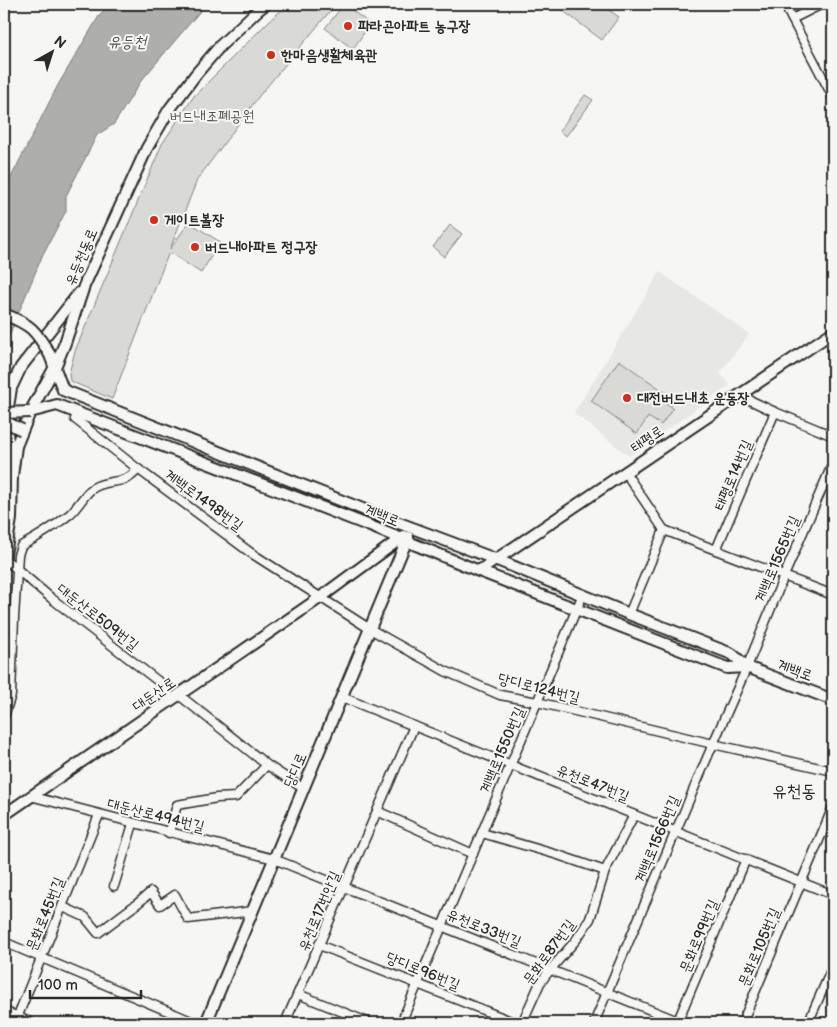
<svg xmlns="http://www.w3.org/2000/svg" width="837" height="1027" font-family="'Balsamiq Sans','Poor Story',sans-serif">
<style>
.built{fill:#e7e7e3}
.green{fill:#d9d9d5;stroke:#828280}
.water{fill:#aeaeab;stroke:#7a7a78}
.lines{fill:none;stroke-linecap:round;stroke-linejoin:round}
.minor-casing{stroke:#2b2b2b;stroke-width:11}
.major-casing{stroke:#2b2b2b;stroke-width:14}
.minor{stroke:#f6f6f2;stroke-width:8}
.major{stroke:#f6f6f2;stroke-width:10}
.major-bridge-casing{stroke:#2b2b2b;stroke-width:14;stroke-linecap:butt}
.major-bridge{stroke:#f6f6f2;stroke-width:10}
.poi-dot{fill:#c8321e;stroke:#f6f6f2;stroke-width:2}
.labels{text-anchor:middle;stroke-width:4;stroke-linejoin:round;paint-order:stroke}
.poi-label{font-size:15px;font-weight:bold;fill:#2b2b2b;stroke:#f6f6f2;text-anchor:start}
.park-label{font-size:15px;fill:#565656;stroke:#f6f6f2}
.street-label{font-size:15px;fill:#2b2b2b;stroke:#f6f6f2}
.water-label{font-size:16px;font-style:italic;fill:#525251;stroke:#f6f6f2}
.quarter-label{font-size:18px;fill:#2b2b2b;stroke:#f6f6f2}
</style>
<rect width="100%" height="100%" fill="#f6f6f2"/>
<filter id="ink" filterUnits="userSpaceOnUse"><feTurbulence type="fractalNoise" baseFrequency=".02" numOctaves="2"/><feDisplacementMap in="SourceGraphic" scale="10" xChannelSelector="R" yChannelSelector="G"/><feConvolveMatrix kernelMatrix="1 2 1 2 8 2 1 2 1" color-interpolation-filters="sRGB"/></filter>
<g filter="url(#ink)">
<!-- built -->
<path class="built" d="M660 272 749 334 720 373 730 385 629 456 574 413Z"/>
<!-- green -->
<g class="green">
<path d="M289 4H339L331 10 259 96 197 180 170 249 189 222 220 242 201 273 169 252 112 399 70 381 69 373 75 351 162 144 194 96 270 20Z"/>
<path d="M344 4 370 24 353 49 325 28Z"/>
<path d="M554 4H600L619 17 602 40Z"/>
<path d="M585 95 593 100 566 136 559 131Z"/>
<path d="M450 225 462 234 444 257 433 247Z"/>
<path d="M619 360 676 400 672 405 662 397 661 399 673 408 661 425 648 417 637 434 591 401Z"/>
</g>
<!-- water -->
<path class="water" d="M109 4H206L141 81 114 124 97 135 66 196V211L43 254 4 348V191L58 85 99 16Z"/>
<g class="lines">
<defs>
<g id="minor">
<path d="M784 4 833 97"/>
<path d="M792 19 822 4"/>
<path d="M739 395 775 412 833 436"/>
<path d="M75 419 138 469 251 553 370 629 445 671 500 695 537 702 713 744 833 771"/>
<path d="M625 472 664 530 833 595"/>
<path d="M716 550 775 412"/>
<path d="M5 559 51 598 163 685 172 700"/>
<path d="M629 614 664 530"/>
<path d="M179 695 267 765 304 789"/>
<path d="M342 697 833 895"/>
<path d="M4 716 11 695 14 618 18 555 21 546C38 537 55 526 70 514 79 506 84 494 93 488 111 477 124 487 138 469"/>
<path d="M30 796 274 859 683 1023"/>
<path d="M377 811 473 854"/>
<path d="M169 833 177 805 217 798 236 797 267 765"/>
<path d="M482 833 558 855 605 871"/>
<path d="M114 886 133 824"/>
<path d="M63 907 85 917 98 933 138 903 151 892 160 905 175 895 188 919 253 911"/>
<path d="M4 942 196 1023"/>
<path d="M319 945 516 1023"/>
<path d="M298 994 370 1023"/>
<path d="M4 1011 32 1023"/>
<path d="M15 1023 99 815"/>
<path d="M285 1023 414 726"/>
<path d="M401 1023 583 594"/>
<path d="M522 1023 540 983 550 970 576 940 590 919 605 871 634 815"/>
<path d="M594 1023 713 744 747 667 784 576 833 463"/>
<path d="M677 1023 746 859"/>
<path d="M742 1023 833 807"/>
<path d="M808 1023 833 966"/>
</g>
<g id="major">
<path d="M50 355 63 390 375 514 495 559 629 614 732 654 747 667 833 700"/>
<path d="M30 412 57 405 370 526 479 571 727 668 747 667"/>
<path d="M10 461 7 432V414L11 388 21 367 79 293"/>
<path d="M4 560 11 519 12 476 16 446 30 412 55 367 65 343 84 286 147 148 169 110 196 74 220 46 258 10 266 4"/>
<path d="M479 571 833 332"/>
<path d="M4 815 321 597 404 536"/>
<path d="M206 1023 408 537"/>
</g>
</defs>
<!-- minor casing -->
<use href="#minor" class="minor-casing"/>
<!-- major casing -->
<use href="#major" class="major-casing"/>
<!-- minor -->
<use href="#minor" class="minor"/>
<!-- major -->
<use href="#major" class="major"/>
<defs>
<g id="major-bridge">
<path d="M4 314C31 325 35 329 50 355"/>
<path d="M4 413 30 412"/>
<path d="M4 421 22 430"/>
</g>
</defs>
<!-- major-bridge casing -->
<use href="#major-bridge" class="major-bridge-casing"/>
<!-- major-bridge -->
<use href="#major-bridge" class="major-bridge"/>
</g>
</g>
<!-- markers -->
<g class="poi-dot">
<circle cx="348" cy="26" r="5"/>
<circle cx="271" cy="55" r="5"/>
<circle cx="154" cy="220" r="5"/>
<circle cx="195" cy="247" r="5"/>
<circle cx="627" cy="398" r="5"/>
</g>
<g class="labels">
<!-- poi labels -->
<g class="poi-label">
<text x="358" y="31">파라곤아파트 농구장</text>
<text x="281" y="60">한마음생활체육관</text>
<text x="164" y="225">게이트볼장</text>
<text x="205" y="252">버드내아파트 정구장</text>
<text x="637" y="403">대전버드내초 운동장</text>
</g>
<!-- park labels -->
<g class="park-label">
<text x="212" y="121">버드내조폐공원</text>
</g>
<!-- street labels -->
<g class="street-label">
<text transform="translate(81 257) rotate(-67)" y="5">유등천동로</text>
<text transform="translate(647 439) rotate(-34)" y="5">태평로</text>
<text transform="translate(733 475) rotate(-67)" y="5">태평로14번길</text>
<text transform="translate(204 500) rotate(36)" y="5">계백로1498번길</text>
<text transform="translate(382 515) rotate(22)" y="5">계백로</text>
<text transform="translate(777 559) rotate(-67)" y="5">계백로1565번길</text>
<text transform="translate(98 617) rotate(38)" y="5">대둔산로509번길</text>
<text transform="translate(795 670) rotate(20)" y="5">계백로</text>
<text transform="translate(539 688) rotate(14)" y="5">당디로124번길</text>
<text transform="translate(154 694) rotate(-34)" y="5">대둔산로</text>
<text transform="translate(502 750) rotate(-67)" y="5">계백로1550번길</text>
<text transform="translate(295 770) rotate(-67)" y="5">당디로</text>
<text transform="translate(593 783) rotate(22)" y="5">유천로47번길</text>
<text transform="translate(156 815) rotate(14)" y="5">대둔산로494번길</text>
<text transform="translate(657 839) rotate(-67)" y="5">계백로1566번길</text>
<text transform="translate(319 911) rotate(-67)" y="5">유천로17번안길</text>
<text transform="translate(45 914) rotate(-68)" y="5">문화로45번길</text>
<text transform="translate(484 928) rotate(22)" y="5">유천로33번길</text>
<text transform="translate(699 936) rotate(-67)" y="5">문화로99번길</text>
<text transform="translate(759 947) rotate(-67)" y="5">문화로105번길</text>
<text transform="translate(549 952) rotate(-54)" y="5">문화로87번길</text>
<text transform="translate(423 971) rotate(22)" y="5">당디로96번길</text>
</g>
<!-- water labels -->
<g class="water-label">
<text x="127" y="47">유등천</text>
</g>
<!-- quarter labels -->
<g class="quarter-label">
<text x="794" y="797">유천동</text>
</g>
</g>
<!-- margin -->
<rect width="837" height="1027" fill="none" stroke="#f6f6f2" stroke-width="20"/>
<rect x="10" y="10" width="817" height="1007" fill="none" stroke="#2b2b2b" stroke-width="2" filter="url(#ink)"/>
<!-- north arrow -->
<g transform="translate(52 52) rotate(39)" stroke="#f6f6f2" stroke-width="4" paint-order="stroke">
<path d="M0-4L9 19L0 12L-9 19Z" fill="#2b2b2b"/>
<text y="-8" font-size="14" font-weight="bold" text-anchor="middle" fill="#2b2b2b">N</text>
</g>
<!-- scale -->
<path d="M30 990v8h111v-8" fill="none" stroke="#2b2b2b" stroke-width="2.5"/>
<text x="38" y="990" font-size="15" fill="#2b2b2b" stroke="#f6f6f2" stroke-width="4" paint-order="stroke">100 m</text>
</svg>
